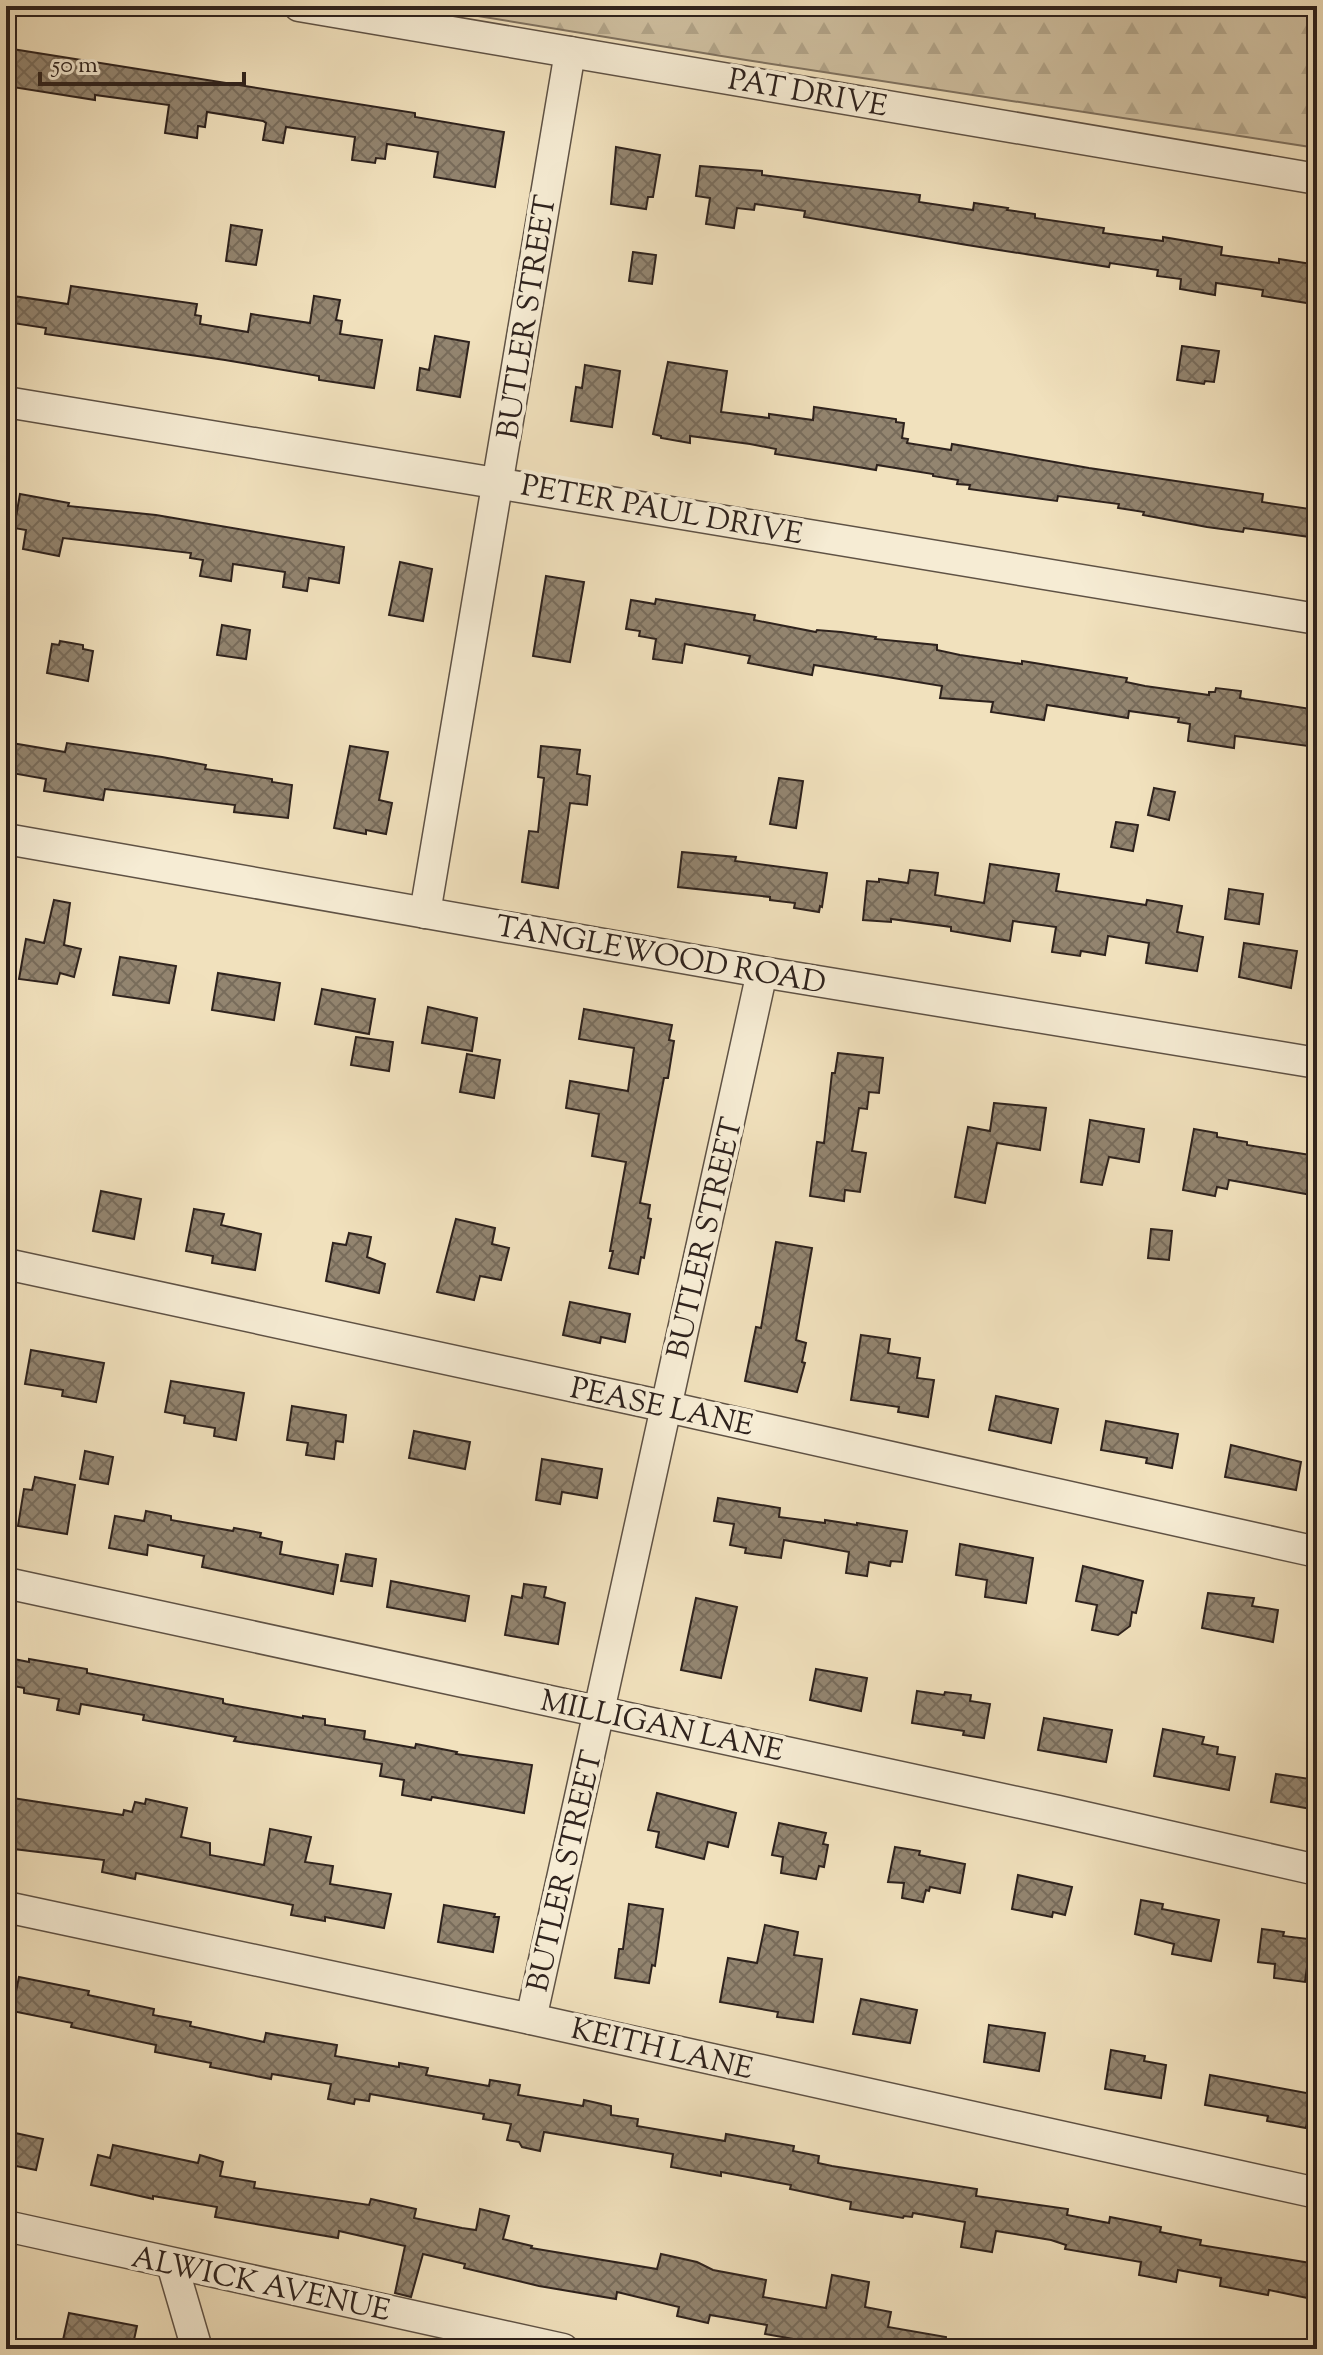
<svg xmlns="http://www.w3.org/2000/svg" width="1323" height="2355" font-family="'Sorts Mill Goudy',serif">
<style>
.forest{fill:url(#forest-firs);stroke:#7f7260;stroke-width:2}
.building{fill:url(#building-cross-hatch);stroke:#2e221d;stroke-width:2}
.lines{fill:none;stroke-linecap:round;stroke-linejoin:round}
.minor-casing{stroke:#5f5245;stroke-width:33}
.minor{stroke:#f6ecd4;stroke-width:30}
.labels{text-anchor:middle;stroke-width:8;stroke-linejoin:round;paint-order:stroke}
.street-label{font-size:30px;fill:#2e221d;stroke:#f6ecd4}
</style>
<defs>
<pattern id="forest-firs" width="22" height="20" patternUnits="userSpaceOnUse" patternTransform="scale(2)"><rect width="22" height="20" fill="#d0c1a2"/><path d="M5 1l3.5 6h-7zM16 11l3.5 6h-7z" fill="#b3a68b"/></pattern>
<pattern id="building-cross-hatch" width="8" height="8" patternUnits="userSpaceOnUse" patternTransform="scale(2)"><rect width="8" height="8" fill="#938570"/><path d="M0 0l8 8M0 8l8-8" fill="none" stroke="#786c5b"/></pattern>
</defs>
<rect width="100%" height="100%" fill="#f1e1bd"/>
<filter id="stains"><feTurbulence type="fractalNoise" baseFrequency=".0025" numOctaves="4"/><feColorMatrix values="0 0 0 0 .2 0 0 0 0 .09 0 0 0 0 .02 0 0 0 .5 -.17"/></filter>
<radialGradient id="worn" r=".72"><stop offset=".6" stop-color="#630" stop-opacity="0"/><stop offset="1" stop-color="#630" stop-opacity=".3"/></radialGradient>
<!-- forest -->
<path class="forest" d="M417 6H1317V148L746 60Z"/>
<!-- building -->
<g class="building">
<path d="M6 48 415 113V117L504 132 495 187 434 177 438 152 387 144 385 159 376 158 375 163 352 160 355 137 286 127 283 143 263 140 266 123 263 121 207 112 205 127 198 126 197 138 165 133 169 105 95 95V100L6 86Z"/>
<path d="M616 147 660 155 653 197H648L646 209 611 204Z"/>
<path d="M700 166 762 171V175L920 195 919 202 973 210 974 203 1008 208 1007 210 1035 214V218L1104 228 1103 233 1163 241V237L1222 247 1221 255 1279 263V259L1312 264 1307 303 1262 296 1263 290 1216 283 1215 295 1180 289 1181 279 1157 276 1158 270 1110 263 1109 267 967 245 804 217 805 211 755 204 754 210 737 208 734 228 706 224 710 198 696 196Z"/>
<path d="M231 225 262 230 256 265 226 261Z"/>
<path d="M633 252 656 255 652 284 629 281Z"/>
<path d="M71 286 197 304 195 315 201 316 200 324 248 332 251 314 310 323 314 296 340 300 336 320 342 321 340 334 382 340 374 388 319 380V376L225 360 45 334 46 328 6 322V295L68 304Z"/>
<path d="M435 336 469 342 460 397 417 390 420 368 429 370Z"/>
<path d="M1182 346 1219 351 1214 382 1205 381 1204 384 1177 380Z"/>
<path d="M668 362 727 371 721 412 769 418V414L813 420 814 407 896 419V422L904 423 902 438 908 439 907 443 951 450 952 444 1089 468 1263 494 1262 502 1317 510V538L1244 528 1243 532 1207 527 1143 515 1144 512 1118 508 1119 504 1058 496 1057 501 969 489 970 485 957 484 958 480 933 476V474L877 465 876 470 840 464 775 454 776 449 750 444 690 436V443L661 438V436L653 434Z"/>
<path d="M585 365 620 371 612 427 571 421 576 387 582 388Z"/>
<path d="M20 494 69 503 68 506 156 515 344 547 339 583 309 578 307 591 283 587 285 572 233 564 231 581 200 576 203 560 190 558 191 553 63 538 59 556 23 549 26 530 14 528Z"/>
<path d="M400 562 432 569 423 621 389 615Z"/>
<path d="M546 576 584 582 570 662 533 656Z"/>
<path d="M656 599 755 615 754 620 816 632 817 630 841 632 876 637 875 639 937 645V650L960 655 1022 664V661L1127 678 1126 682 1145 686 1209 695V692H1215L1216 688 1241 691 1240 698 1245 699 1311 709 1310 713 1317 714V744L1315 747 1235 736 1234 748 1188 741 1190 724 1178 722 1179 718 1129 711 1128 718 1047 705 1044 720 991 712 993 702 940 698 942 686 814 665 812 675 748 663 750 656 685 644 682 663 653 659 656 639 639 636 640 631 626 629 631 600 655 604Z"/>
<path d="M222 625 250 630 246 659 217 655Z"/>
<path d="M60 641 83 645V649L93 651 88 681 47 673 52 644 59 645Z"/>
<path d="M6 742 65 752 67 743 162 757 206 765 205 769 272 779V782L292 785 288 818 234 812 235 805 105 789 103 800 44 791 46 779 6 772Z"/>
<path d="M350 746 388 752 379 800 392 803 386 834 366 830V834L334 828Z"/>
<path d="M541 746 580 750 577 774 590 776 587 805 570 803 558 888 522 882 529 831 538 832 544 778 538 777Z"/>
<path d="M779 778 803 781 796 828 770 824Z"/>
<path d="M1154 788 1175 792 1169 820 1148 815Z"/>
<path d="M1116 822 1138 825 1133 851 1111 847Z"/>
<path d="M682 852 736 857 735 861 827 873 822 907 820 906 819 912 794 908 795 903 770 900V897L678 887Z"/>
<path d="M990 864 1059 874 1056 891 1146 905 1147 900 1182 906 1177 932 1203 937 1197 971 1146 963 1149 943 1108 936 1105 955 1081 951 1080 956 1052 952 1056 927 1013 921 1010 941 951 931V927L891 919V922L863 920 867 881 879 882V879L908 883 910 870 938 873 935 895 984 903Z"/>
<path d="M1229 889 1263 894 1259 924 1225 919Z"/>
<path d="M54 900 70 903 64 945 81 949 74 977 60 973 57 984 19 979 26 939 44 943Z"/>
<path d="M1244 943 1297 951 1291 988 1239 977Z"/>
<path d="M120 957 176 966 169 1003 113 995Z"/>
<path d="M218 973 280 983 274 1020 212 1010Z"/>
<path d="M322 989 375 999 369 1034 315 1024Z"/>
<path d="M428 1007 477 1018 472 1051 422 1043Z"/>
<path d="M584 1009 672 1025 669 1040 674 1041 668 1078H664L640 1203 650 1205 648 1218 651 1219 644 1258 641 1257 638 1274 609 1268 613 1251H610L626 1162 592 1156 599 1114 566 1108 570 1081 628 1091 634 1048 579 1039Z"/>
<path d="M356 1037 393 1042 389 1071 351 1065Z"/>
<path d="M838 1053 883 1058 879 1093 869 1092 867 1109 859 1108 852 1151 866 1153 860 1192 845 1190 844 1201 810 1196 817 1142 824 1143 832 1073H835Z"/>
<path d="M467 1054 500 1060 494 1098 460 1092Z"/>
<path d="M994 1103 1046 1108 1040 1150 997 1143 985 1203 955 1197 968 1127 990 1131Z"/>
<path d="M1090 1120 1144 1129 1139 1162 1109 1157 1102 1185 1081 1182Z"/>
<path d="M1194 1129 1217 1133V1137L1247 1142V1145L1317 1156V1196L1229 1180 1227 1189 1217 1187 1215 1196 1183 1190Z"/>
<path d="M101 1191 141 1199 134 1239 93 1231Z"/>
<path d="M194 1209 224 1214 221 1225 261 1234 255 1270 212 1263 213 1256 186 1251Z"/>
<path d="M456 1219 495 1228 492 1244 509 1248 501 1280 480 1276 474 1300 437 1292Z"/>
<path d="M1151 1229 1172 1231 1169 1260 1148 1258Z"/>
<path d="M349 1233 371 1237 367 1257 385 1264 379 1293 326 1281 333 1243 346 1245Z"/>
<path d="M776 1242 812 1248 796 1340 806 1343 802 1362 805 1363 797 1392 745 1381 756 1327 761 1328Z"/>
<path d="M570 1302 630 1314 625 1342 601 1337 600 1343 563 1335Z"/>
<path d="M861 1335 890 1339 888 1353 920 1358 917 1378 934 1380 928 1417 898 1412 899 1407 851 1400Z"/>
<path d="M31 1350 104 1363 96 1402 62 1396 63 1390 25 1384Z"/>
<path d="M171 1381 244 1393 236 1440 214 1436 215 1428 184 1423 185 1416 165 1412Z"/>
<path d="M996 1396 1058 1409 1051 1443 989 1430Z"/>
<path d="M292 1406 346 1415 343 1442 336 1441 334 1459 306 1455 308 1443 287 1440Z"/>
<path d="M1106 1421 1178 1434 1172 1468 1146 1463 1147 1458 1101 1450Z"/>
<path d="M414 1431 470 1442 465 1469 409 1458Z"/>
<path d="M1231 1445 1301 1462 1296 1490 1225 1477Z"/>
<path d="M85 1451 113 1457 108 1484 80 1479Z"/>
<path d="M542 1459 602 1469 597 1498 562 1492 560 1504 536 1500Z"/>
<path d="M35 1477 75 1485 67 1534 18 1526 24 1489 32 1490Z"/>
<path d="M718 1498 780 1508 779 1517 825 1523V1520L857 1525V1523L907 1531 902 1562 891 1561 890 1566 869 1562 867 1576 846 1573 849 1552 784 1540 781 1558 745 1553 746 1548 730 1545 734 1524 714 1521Z"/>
<path d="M146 1511 171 1516V1520L233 1531 234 1528 261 1533 260 1537 282 1542 280 1554 338 1565 333 1594 202 1567 204 1556 148 1545 147 1555 109 1548 115 1516 144 1521Z"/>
<path d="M960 1544 1033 1558 1026 1603 985 1597 987 1580 956 1575Z"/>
<path d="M346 1554 376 1559 372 1586 341 1581Z"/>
<path d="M1083 1566 1143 1581 1136 1613 1132 1612 1130 1626 1118 1635 1092 1630 1097 1605 1076 1601Z"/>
<path d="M391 1581 469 1596 465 1621 387 1607Z"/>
<path d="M524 1584 546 1587 544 1597 565 1603 558 1644 505 1635 512 1596 522 1598Z"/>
<path d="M1208 1593 1254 1598 1252 1606 1278 1610 1273 1642 1202 1628Z"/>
<path d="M696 1598 737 1607 721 1678 681 1670Z"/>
<path d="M14 1659 29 1662V1659L87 1669V1673L223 1699V1703L226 1704 303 1718V1716L325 1719V1725L365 1731 364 1739 415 1748 416 1744 457 1752 456 1754 532 1765 524 1813 432 1797 431 1800 402 1795 404 1780 380 1776 382 1764 234 1741 236 1737 143 1720 144 1715 81 1704 79 1714 57 1710 59 1699 24 1693V1688L9 1685Z"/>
<path d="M816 1669 867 1678 861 1711 810 1700Z"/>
<path d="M917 1691 944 1695 945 1692 971 1695 970 1701 990 1704 984 1738 963 1735 964 1731 912 1723Z"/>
<path d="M1044 1718 1112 1730 1106 1762 1038 1750Z"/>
<path d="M1163 1729 1204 1737 1202 1744 1218 1747 1217 1754 1235 1757 1229 1790 1154 1776Z"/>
<path d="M1276 1774 1317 1780V1810L1271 1802Z"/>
<path d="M657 1793 736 1813 728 1847 708 1842 704 1859 656 1847 659 1832 648 1830Z"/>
<path d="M6 1797 123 1815 124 1810 132 1812 135 1802 145 1804 146 1799 187 1808 181 1837 210 1843V1855L264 1865 270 1829 311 1837 305 1862 333 1866 330 1884 391 1894 384 1928 325 1917V1921L291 1915 293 1905 136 1873 135 1879 102 1872 104 1860 6 1848Z"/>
<path d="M779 1823 826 1833 823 1844 828 1845 824 1867 819 1866 816 1879 781 1873 783 1857 772 1855Z"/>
<path d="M895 1847 920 1851 919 1855 965 1864 960 1893 930 1887 929 1891 926 1890 923 1902 902 1898 904 1883 888 1882Z"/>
<path d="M1018 1875 1072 1887 1065 1915 1053 1912 1052 1917 1012 1909Z"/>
<path d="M1141 1900 1163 1904 1162 1909 1219 1920 1211 1961 1172 1954 1174 1944 1135 1934Z"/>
<path d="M629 1904 663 1909 655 1966 652 1965 649 1983 615 1978 619 1949H623Z"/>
<path d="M444 1905 495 1914 494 1917H499L493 1952 438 1942Z"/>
<path d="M765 1925 798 1932 794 1955 822 1959 813 2022 777 2017 778 2012 720 2002 728 1958 757 1963Z"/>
<path d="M1262 1929 1284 1932 1283 1936 1317 1940 1313 1967H1307L1305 1982 1274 1978 1275 1964 1258 1962Z"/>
<path d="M19 1977 89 1991 88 1995 154 2009 153 2015 191 2022 190 2026 264 2042 266 2033 337 2045 335 2056 399 2067V2063L428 2068 426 2075 489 2086 490 2080 520 2085 518 2095 583 2106 584 2100 611 2106V2115L638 2119 637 2126 725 2141 726 2134 794 2146 793 2151 819 2156 818 2163 832 2166 977 2189 976 2196 1068 2209 1067 2215 1109 2223 1110 2217 1161 2227 1160 2232 1201 2240 1200 2245 1317 2264V2300L1269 2290 1268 2295 1220 2286 1221 2278 1178 2270 1176 2282 1139 2275 1141 2262 1065 2249 1066 2245 1051 2240 996 2231 992 2252 961 2247 965 2222 913 2213 912 2217 904 2216 903 2218 850 2209 851 2202 790 2189 791 2185 721 2172V2176L671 2167 673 2154 544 2132 540 2151 522 2147 519 2142 507 2140 511 2124 483 2119 484 2114 370 2094 369 2101 355 2099 354 2104 328 2099 331 2084 272 2074 271 2079 210 2067 211 2063 155 2052 156 2045 71 2027 72 2023 12 2011Z"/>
<path d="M861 1999 917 2010 910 2043 853 2034Z"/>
<path d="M989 2025 1045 2033 1039 2071 984 2062Z"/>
<path d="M1111 2050 1145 2056 1144 2061 1166 2065 1161 2098 1105 2089Z"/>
<path d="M1210 2075 1312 2094 1306 2128 1267 2121 1268 2116 1205 2105Z"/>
<path d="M6 2131 43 2139 36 2170 6 2164Z"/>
<path d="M113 2145 198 2163 200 2155 223 2162 220 2176 255 2182 254 2188 369 2205 371 2199 416 2209 414 2218 462 2228 476 2230 480 2209 509 2216 503 2239 532 2246 531 2248 657 2269 661 2254 697 2262 713 2270 766 2280 763 2297 826 2308 832 2275 869 2282 865 2307 891 2312 888 2327 946 2337 945 2349H892L841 2340 839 2347 765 2334 767 2325 710 2315 708 2323 677 2316 679 2307 617 2292 616 2299 539 2286 464 2268 465 2264 423 2254 411 2297 395 2293 405 2246 339 2231 338 2238 215 2217 217 2207 153 2196V2199L91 2185 98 2155 110 2158Z"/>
<path d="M69 2313 137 2326 132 2349H61Z"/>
</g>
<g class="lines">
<defs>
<g id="minor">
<path d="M299 6 1317 179"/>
<path d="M6 402 1317 619"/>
<path d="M6 839 762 972 1317 1063"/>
<path d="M425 913 570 52"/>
<path d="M6 1264 645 1402 1317 1552"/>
<path d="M6 1583 1058 1811 1317 1870"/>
<path d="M6 1907 531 2019 1317 2193"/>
<path d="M531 2019 762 972"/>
<path d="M6 2226 563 2349"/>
<path d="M172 2264 197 2349"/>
</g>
</defs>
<!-- minor casing -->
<use href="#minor" class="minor-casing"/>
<!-- minor -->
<use href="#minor" class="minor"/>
</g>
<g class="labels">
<!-- street labels -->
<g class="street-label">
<text transform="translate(808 92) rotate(10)" y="10">PAT DRIVE</text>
<text transform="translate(526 317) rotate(-81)" y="10">BUTLER STREET</text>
<text transform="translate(662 509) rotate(10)" y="10">PETER PAUL DRIVE</text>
<text transform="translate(661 954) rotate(10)" y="10">TANGLEWOOD ROAD</text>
<text transform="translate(704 1238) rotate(-77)" y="10">BUTLER STREET</text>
<text transform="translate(662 1406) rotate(12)" y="10">PEASE LANE</text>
<text transform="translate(662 1725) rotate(12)" y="10">MILLIGAN LANE</text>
<text transform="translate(564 1871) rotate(-77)" y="10">BUTLER STREET</text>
<text transform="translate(662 2048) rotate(13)" y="10">KEITH LANE</text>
<text transform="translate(261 2283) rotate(12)" y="10">ALWICK AVENUE</text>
</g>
</g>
<!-- margin -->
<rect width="1323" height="2355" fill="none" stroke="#f1e1bd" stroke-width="32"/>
<rect x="8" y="8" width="1307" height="2339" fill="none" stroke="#2e221d" stroke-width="4"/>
<rect x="16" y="16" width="1291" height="2323" fill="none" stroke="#2e221d" stroke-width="2"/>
<!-- scale -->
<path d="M40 72v12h204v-12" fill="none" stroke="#2e221d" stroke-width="4"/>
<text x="52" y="72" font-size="24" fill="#2e221d" stroke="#f6ecd4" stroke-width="6" paint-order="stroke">50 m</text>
<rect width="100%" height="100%" filter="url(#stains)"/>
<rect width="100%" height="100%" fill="url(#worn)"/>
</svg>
